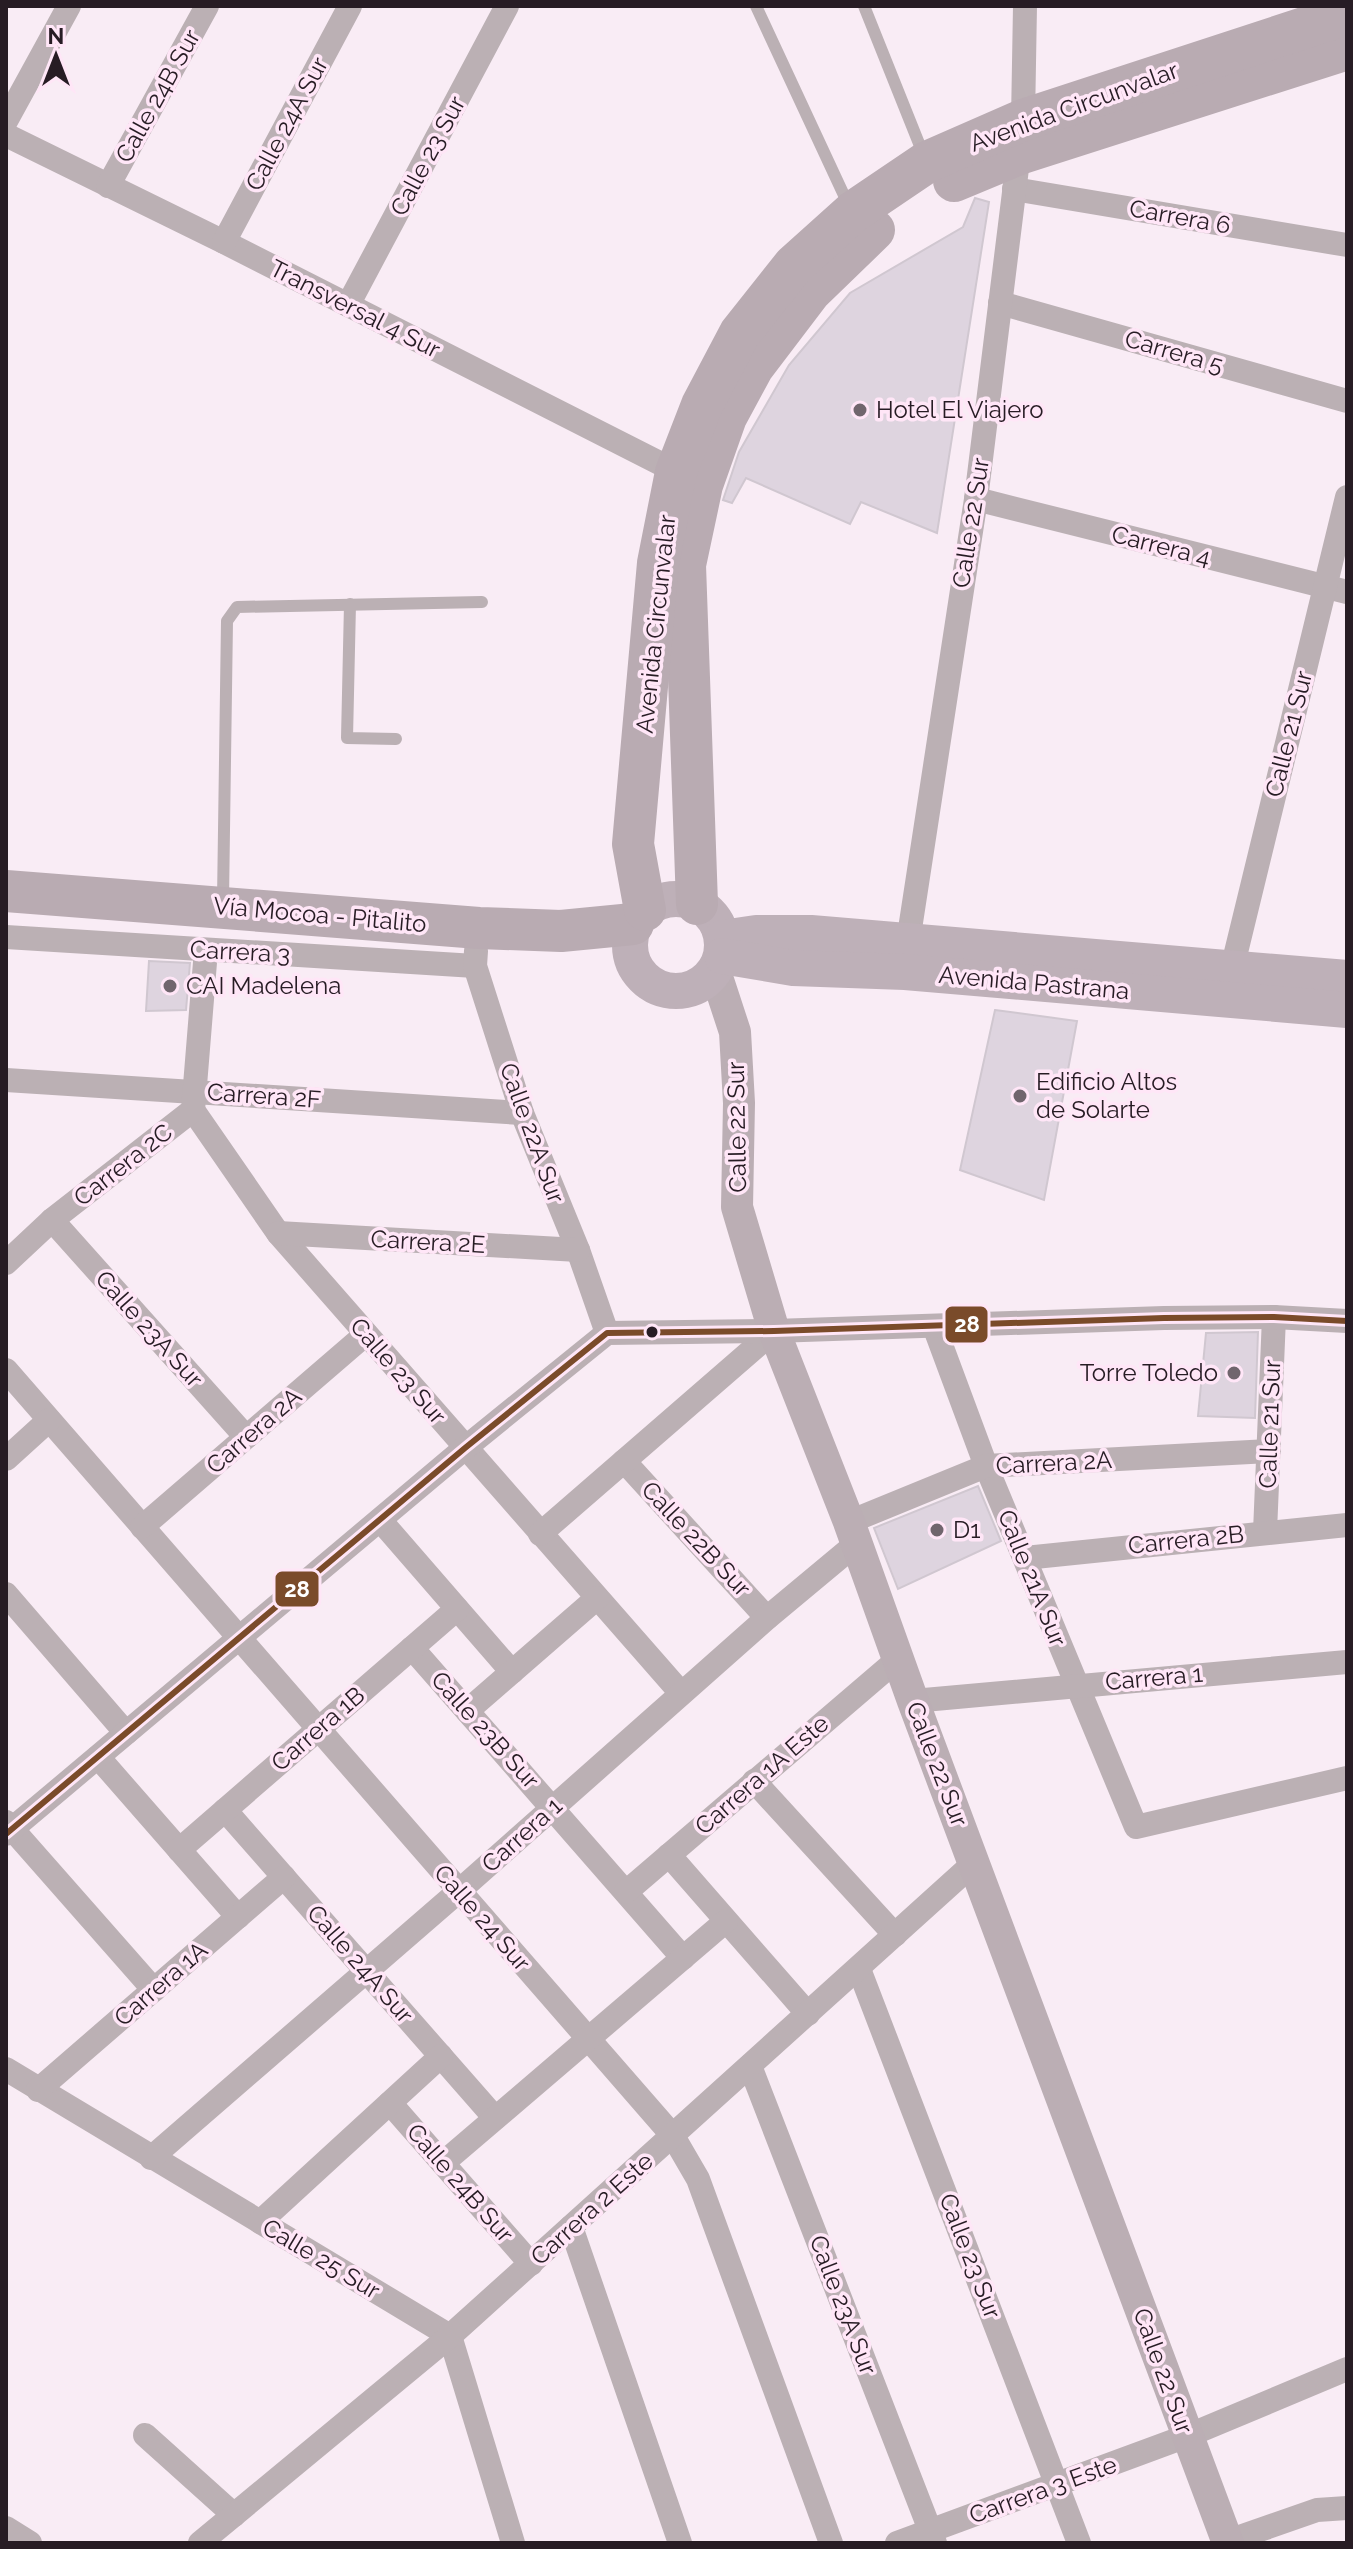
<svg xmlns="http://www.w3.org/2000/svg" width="1353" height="2549" font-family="Raleway,sans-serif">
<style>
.building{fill:#ded4df;stroke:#d0c7d0;stroke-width:2}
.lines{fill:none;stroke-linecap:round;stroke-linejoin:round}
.lane{stroke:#bbb0b4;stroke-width:12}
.street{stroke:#bbb0b4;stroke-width:24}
.secondary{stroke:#bbaeb4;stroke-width:32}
.primary{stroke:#beb0b8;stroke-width:36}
.highway{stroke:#b9abb2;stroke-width:42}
.bus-1-casing{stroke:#ffe6f7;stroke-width:12}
.bus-1{stroke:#7a4b2a;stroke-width:6}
.poi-dot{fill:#70656d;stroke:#ffe6f7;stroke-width:3}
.bus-dot{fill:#271c24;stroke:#ffe6f7;stroke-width:3}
.labels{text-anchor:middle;stroke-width:7;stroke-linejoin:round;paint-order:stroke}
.street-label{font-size:24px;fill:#271c24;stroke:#ffe6f7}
.poi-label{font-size:24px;fill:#271c24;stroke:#ffe6f7;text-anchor:start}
.line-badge{stroke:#ffe6f7;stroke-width:3}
.badge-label{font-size:22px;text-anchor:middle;font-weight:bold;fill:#fff}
</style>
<rect width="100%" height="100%" fill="#f9ecf5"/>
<!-- building -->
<g class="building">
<path d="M975 198 989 202 937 533 861 502 850 524 746 478 732 503 723 500 739 452 789 365 850 293 963 227Z"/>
<path d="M149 961 190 963 186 1010 146 1011Z"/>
<path d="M995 1010 1077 1021 1044 1200 960 1170Z"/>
<path d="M1258 1332 1255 1418 1198 1416 1206 1333Z"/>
<path d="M978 1486 1001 1541 898 1589 874 1528Z"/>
</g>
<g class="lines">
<!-- lane -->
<g class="lane">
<path d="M756 6 849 206"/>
<path d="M864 6 924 156"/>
<path d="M350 604 347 738 396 739"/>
<path d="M223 900 227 621 237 607 482 602"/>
</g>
<!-- street -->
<g class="street">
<path d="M6 121 69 6"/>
<path d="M6 135 224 242 687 477"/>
<path d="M108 186 207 6"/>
<path d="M1014 189 1347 245"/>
<path d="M224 242 350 6"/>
<path d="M1000 303 1347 401"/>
<path d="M348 305 507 6"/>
<path d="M976 499 1347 592"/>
<path d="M6 937 475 966"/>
<path d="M476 951 475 966 522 1113 578 1250 607 1333"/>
<path d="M906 955 976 499 1023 120 1025 6"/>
<path d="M1229 981 1347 497"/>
<path d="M6 1080 522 1113"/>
<path d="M193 1110 278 1233 681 1693"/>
<path d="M52 1220 246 1437"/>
<path d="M278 1233 578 1250"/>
<path d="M6 1263 52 1220 193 1110 206 950"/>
<path d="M934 1326 986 1466 1136 1827 1347 1778"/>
<path d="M6 1370 673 2136 698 2179 831 2543"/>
<path d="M6 1459 49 1420"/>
<path d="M624 1461 767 1618"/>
<path d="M380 1520 512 1672"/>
<path d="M849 1522 986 1466 1269 1451"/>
<path d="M142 1527 366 1334"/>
<path d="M1265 1532 1274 1317"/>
<path d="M540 1534 774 1331"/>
<path d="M1025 1558 1347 1525"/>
<path d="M6 1594 126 1733"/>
<path d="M412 1648 683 1958"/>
<path d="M913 1701 1347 1662"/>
<path d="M467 1711 597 1598"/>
<path d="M98 1757 238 1917"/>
<path d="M754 1781 895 1935"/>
<path d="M225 1810 495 2118"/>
<path d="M6 1822 154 1990"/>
<path d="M6 1834 465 1448 607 1333 774 1331 1164 1318 1274 1317 1347 1321"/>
<path d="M179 1850 457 1609"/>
<path d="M669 1855 808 2014"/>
<path d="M626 1892 898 1659"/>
<path d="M859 1969 1079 2543"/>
<path d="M750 2066 935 2543"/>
<path d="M6 2069 450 2336 513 2543"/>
<path d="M38 2090 284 1877"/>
<path d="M390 2103 531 2264"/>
<path d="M151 2158 459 1891 767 1618 857 1543"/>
<path d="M443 2163 726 1921"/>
<path d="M260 2222 441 2056"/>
<path d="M571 2227 680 2543"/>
<path d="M145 2435 234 2515"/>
<path d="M6 2528 30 2543"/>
<path d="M1228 2541 1317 2510 1347 2508"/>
<path d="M200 2543 450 2336 974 1863"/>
<path d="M897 2543 1187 2436 1347 2369"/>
</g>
<!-- secondary -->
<path class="secondary" d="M715 971 735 1032 739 1103 737 1207 774 1331 849 1522 913 1701 1228 2543"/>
<!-- primary -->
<g class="primary">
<circle cx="676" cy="945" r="46"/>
<path d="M722 938 756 933H811L1347 978"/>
<path d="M722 956 793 968 905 972 1347 1010"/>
</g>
<!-- highway -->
<g class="highway">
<path d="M954 181 1019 154 1347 49"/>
<path d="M6 891 479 928 561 931 633 924"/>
<path d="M697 904 685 565 702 485 726 417 753 367 810 292 874 230"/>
<path d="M645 910 633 844 658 563 676 472 702 405 740 333 794 265 853 212 927 162 1023 120 1347 14"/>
</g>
<defs>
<path id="bus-1" d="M6 1834 465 1448 607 1333 774 1331 1164 1318 1274 1317 1347 1321"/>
</defs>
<!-- bus-1 casing -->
<use href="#bus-1" class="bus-1-casing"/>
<!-- bus-1 -->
<use href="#bus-1" class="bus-1"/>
</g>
<!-- markers -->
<g class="poi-dot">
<circle cx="860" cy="410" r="8"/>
<circle cx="170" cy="986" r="8"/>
<circle cx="1020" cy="1096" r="8"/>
<circle cx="1234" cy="1373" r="8"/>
<circle cx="937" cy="1530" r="8"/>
</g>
<circle class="bus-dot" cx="652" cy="1332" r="7"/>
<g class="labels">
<!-- street labels -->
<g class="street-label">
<text transform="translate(158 96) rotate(-61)" y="8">Calle 24B Sur</text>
<text transform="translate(1074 107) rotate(-20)" y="8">Avenida Circunvalar</text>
<text transform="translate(287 124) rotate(-62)" y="8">Calle 24A Sur</text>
<text transform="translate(428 156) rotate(-62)" y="8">Calle 23 Sur</text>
<text transform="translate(1180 217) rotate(10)" y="8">Carrera 6</text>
<text transform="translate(355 309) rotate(27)" y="8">Transversal 4 Sur</text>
<text transform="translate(1174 352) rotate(16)" y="8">Carrera 5</text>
<text transform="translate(971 523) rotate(-81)" y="8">Calle 22 Sur</text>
<text transform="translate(1161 546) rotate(14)" y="8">Carrera 4</text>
<text transform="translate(656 624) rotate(-84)" y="8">Avenida Circunvalar</text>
<text transform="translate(1289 734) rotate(-76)" y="8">Calle 21 Sur</text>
<text transform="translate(320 915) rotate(5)" y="8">Vía Mocoa - Pitalito</text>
<text transform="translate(240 952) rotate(3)" y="8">Carrera 3</text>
<text transform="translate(1034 983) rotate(5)" y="8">Avenida Pastrana</text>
<text transform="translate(264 1096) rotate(4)" y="8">Carrera 2F</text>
<text transform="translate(737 1127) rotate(-91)" y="8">Calle 22 Sur</text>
<text transform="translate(532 1133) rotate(70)" y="8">Calle 22A Sur</text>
<text transform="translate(123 1165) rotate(-38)" y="8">Carrera 2C</text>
<text transform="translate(428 1242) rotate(3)" y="8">Carrera 2E</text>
<text transform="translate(149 1329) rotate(48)" y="8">Calle 23A Sur</text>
<text transform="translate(398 1371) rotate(49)" y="8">Calle 23 Sur</text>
<text transform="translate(1270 1424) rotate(-88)" y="8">Calle 21 Sur</text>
<text transform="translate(254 1431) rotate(-41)" y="8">Carrera 2A</text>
<text transform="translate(1054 1463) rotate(-3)" y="8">Carrera 2A</text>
<text transform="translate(696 1539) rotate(47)" y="8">Calle 22B Sur</text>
<text transform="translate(1186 1540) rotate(-6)" y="8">Carrera 2B</text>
<text transform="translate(1032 1578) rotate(68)" y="8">Calle 21A Sur</text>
<text transform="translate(1154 1678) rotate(-5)" y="8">Carrera 1</text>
<text transform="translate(318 1729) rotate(-41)" y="8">Carrera 1B</text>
<text transform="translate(485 1730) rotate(48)" y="8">Calle 23B Sur</text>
<text transform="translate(937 1764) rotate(69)" y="8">Calle 22 Sur</text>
<text transform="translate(762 1775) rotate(-41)" y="8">Carrera 1A Este</text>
<text transform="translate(522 1835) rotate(-42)" y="8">Carrera 1</text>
<text transform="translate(482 1918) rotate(49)" y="8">Calle 24 Sur</text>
<text transform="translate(360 1964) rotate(49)" y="8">Calle 24A Sur</text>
<text transform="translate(161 1984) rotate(-41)" y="8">Carrera 1A</text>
<text transform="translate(460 2183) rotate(49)" y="8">Calle 24B Sur</text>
<text transform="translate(592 2209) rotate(-42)" y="8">Carrera 2 Este</text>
<text transform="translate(970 2256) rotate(69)" y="8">Calle 23 Sur</text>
<text transform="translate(321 2259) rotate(31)" y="8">Calle 25 Sur</text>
<text transform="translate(843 2305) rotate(69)" y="8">Calle 23A Sur</text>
<text transform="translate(1163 2371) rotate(70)" y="8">Calle 22 Sur</text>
<text transform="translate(1043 2490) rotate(-20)" y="8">Carrera 3 Este</text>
</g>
<!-- poi labels -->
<g class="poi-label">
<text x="876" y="418">Hotel El Viajero</text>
<text x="186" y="994">CAI Madelena</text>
<text x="1036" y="1090">Edificio Altos<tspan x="1036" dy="28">de Solarte</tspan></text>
<text x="1218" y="1381" text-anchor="end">Torre Toledo</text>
<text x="953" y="1538">D1</text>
</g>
</g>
<g class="line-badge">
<rect x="944" y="1305" width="45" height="39" rx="8" fill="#7a4b2a"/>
<rect x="274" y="1570" width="46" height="38" rx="8" fill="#7a4b2a"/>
</g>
<g class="badge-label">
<text x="967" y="1332">28</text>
<text x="297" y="1597">28</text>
</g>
<!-- border -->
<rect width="1353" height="2549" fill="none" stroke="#271c24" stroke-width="16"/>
<!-- north arrow -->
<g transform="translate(56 56)" stroke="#ffe6f7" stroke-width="6" paint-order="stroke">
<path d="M0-6L14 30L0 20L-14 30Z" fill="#271c24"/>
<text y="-12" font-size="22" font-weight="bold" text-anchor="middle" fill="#271c24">N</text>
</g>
</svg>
